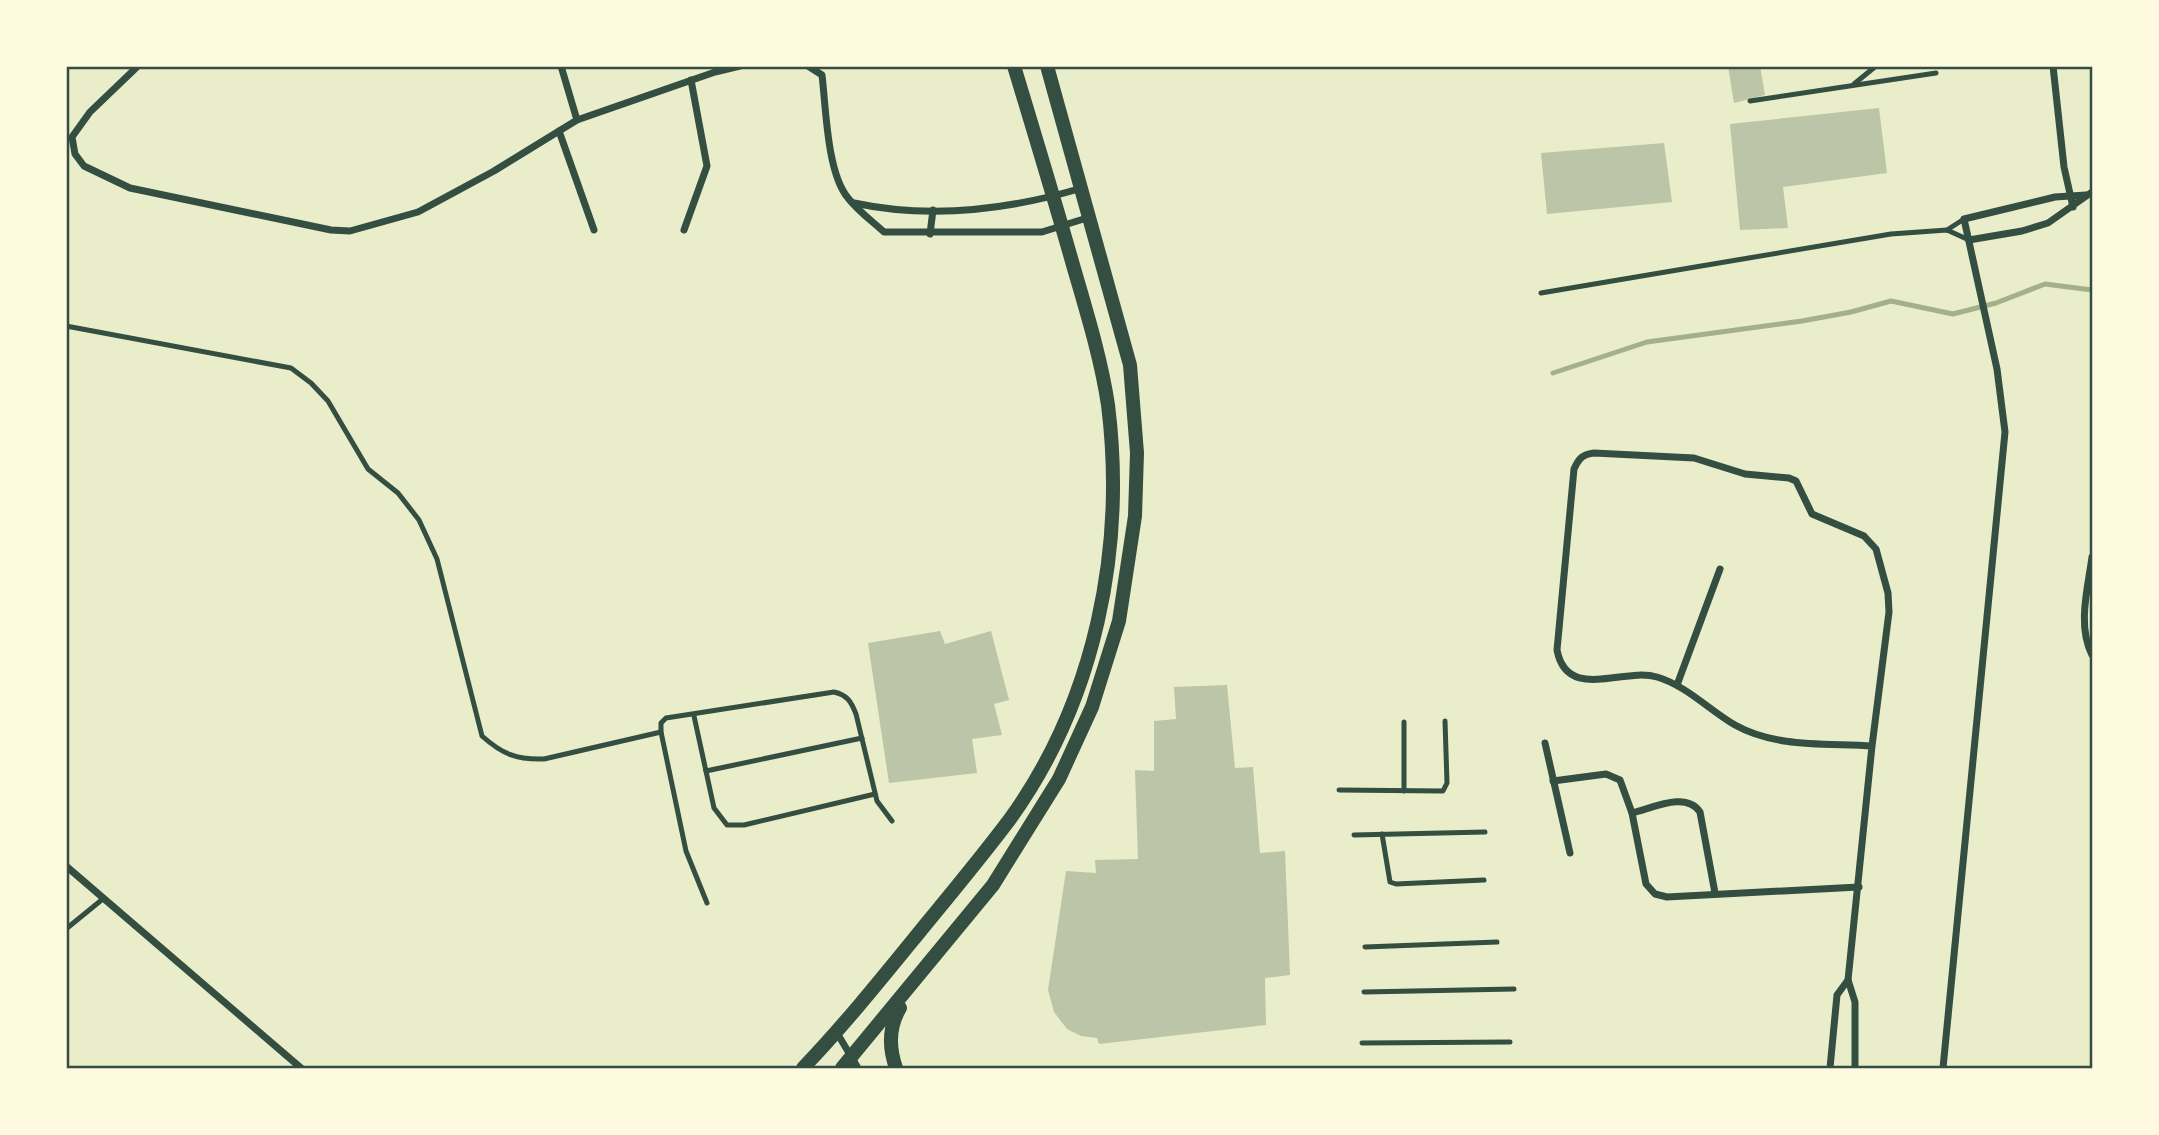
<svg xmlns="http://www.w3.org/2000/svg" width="2159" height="1135" font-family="'Alegreya Sans',sans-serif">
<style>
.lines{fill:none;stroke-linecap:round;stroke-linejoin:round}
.stream{stroke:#a3b18a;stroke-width:5}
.building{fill:#bcc5a7}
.service{stroke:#344e41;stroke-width:5}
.minor{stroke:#344e41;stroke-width:7}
.secondary{stroke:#344e41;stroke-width:14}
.neatline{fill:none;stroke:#344e41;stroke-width:2.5}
</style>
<rect width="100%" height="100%" fill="#e9edc9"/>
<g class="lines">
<!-- stream -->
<path class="stream" d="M1553 373 1647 342 1802 321 1851 312 1891 301 1953 314 1996 303 2045 284 2092 290"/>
</g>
<!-- building -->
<g class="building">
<path d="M1728 66H1760L1765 95 1734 103Z"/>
<path d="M1879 108 1887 173 1783 187 1788 228 1740 230 1730 124Z"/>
<path d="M1664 143 1672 202 1547 214 1541 153Z"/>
<path d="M940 631 945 644 991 631 1009 700 994 704 1002 735 972 739 977 773 889 783 868 643Z"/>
<path d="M1227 685 1235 768 1253 767 1260 853 1285 851 1290 975 1265 978 1266 1025 1099 1044 1097 1038 1081 1036 1067 1029 1054 1012 1048 990 1066 871 1096 873 1095 860 1138 859 1135 770 1154 771V721L1176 719 1174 687Z"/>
</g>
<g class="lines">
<!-- service -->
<g class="service">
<path d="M1854 84 1876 66"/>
<path d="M1750 101 1936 73"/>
<path d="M1947 230 1964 219"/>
<path d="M1541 293 1891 234 1947 230 1969 240"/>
<path d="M66 326 291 368 311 383 328 401 368 469 398 493 419 520 437 559 482 736C502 754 517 760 544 759L661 732"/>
<path d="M694 716 714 808 727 825H744L875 794"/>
<path d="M1404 722V791"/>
<path d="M706 771 862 738"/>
<path d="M1339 790 1443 791 1447 783 1445 721"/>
<path d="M1382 834 1390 882 1396 884 1484 880"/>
<path d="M1354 835 1485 832"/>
<path d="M707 903 686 851 661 732V723L666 718 834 692C847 695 851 701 856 714L877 801 892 821"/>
<path d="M66 929 104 898"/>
<path d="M1365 947 1497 942"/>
<path d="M1364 992 1514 989"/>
<path d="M1362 1043 1510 1042"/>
</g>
<!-- minor -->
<g class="minor">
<path d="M138 66 90 112 72 137 75 154 84 166 130 188 331 230 350 231 418 212 494 171 577 120 715 72 740 66"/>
<path d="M561 66 577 120"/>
<path d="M808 66 822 75C826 108 827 173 848 198 858 211 872 221 884 232H1042L1090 217"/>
<path d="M2053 66 2064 167 2073 207"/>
<path d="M559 131 594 230"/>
<path d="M854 203C929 219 1008 210 1082 188"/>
<path d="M684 230 707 166 691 80"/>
<path d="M930 234 933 210"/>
<path d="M1969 240 2022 231 2048 223 2092 192"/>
<path d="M2092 557C2088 588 2077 625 2092 655"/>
<path d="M1677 685 1720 569"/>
<path d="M1545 743 1570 853"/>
<path d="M1553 781 1606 774 1620 780 1632 813 1646 884 1655 894 1667 897 1859 887"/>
<path d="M1632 813C1653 808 1686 791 1700 812L1715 893"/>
<path d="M66 866 301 1068"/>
<path d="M837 1033 858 1068"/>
<path d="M1830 1068 1837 995 1848 980"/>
<path d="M1855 1068V1002L1848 980 1872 746 1889 612 1888 593 1876 549 1864 536 1812 514 1796 481 1789 478 1745 474 1694 458 1594 453C1583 454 1579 458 1574 469L1557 650C1567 702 1623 667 1657 677 1687 686 1709 710 1735 725 1776 748 1826 743 1872 746"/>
<path d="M1943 1068 2005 432 1997 369 1964 219 2055 197 2086 195"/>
</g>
<!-- secondary -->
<g class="secondary">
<path d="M803 1068C847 1022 886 973 926 924 954 890 983 855 1010 819 1095 701 1126 549 1108 405 1101 358 1086 310 1073 265 1054 198 1034 132 1014 66"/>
<path d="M842 1068 993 885 1059 779 1092 707 1119 621 1135 516 1137 453 1130 365 1047 66"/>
<path d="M896 1068C889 1048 888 1028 900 1008"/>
</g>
</g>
<!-- border -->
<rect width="2159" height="1135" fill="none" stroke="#fefae0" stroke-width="136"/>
<rect x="68" y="68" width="2023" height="999" class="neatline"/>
</svg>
